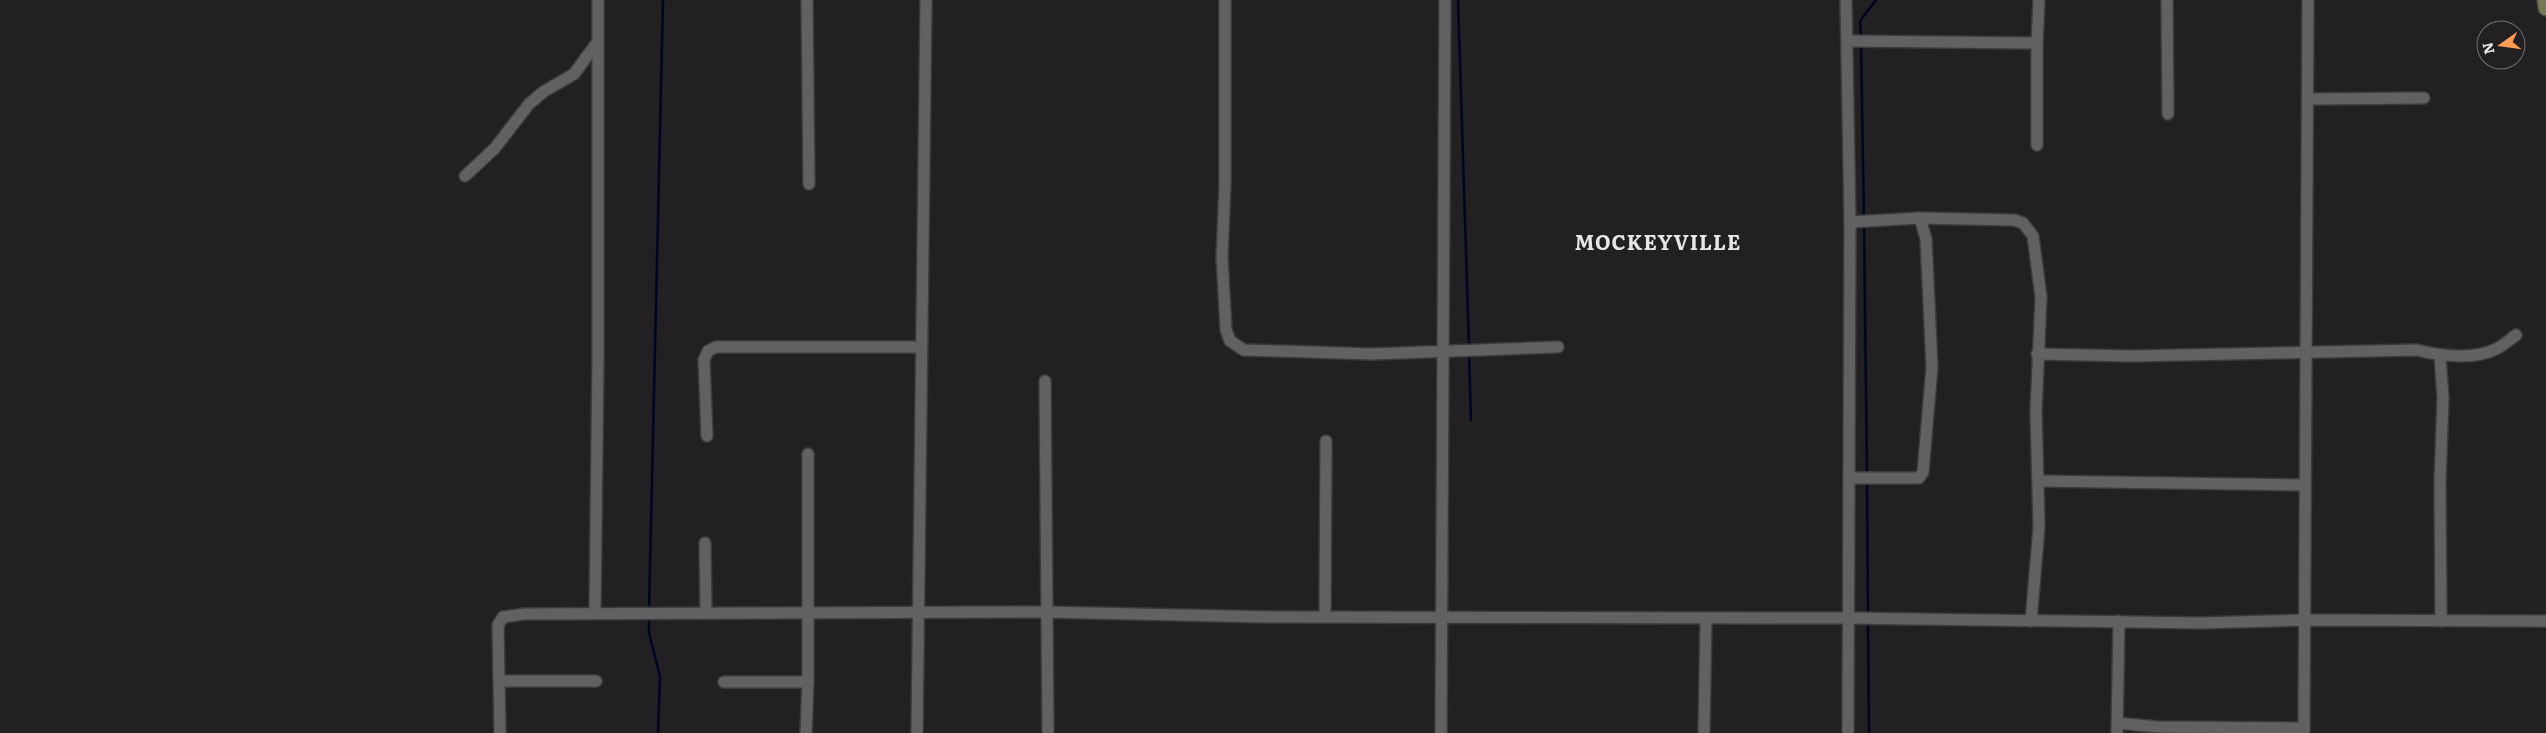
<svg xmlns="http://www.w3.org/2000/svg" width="2546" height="733" font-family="Literata,serif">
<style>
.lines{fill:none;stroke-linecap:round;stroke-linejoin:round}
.stream{stroke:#01051f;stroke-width:2.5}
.street-casing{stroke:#3c3b3c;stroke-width:14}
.secondary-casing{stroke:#3c3b3c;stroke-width:18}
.street{stroke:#626063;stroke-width:11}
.secondary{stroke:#787658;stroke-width:15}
.labels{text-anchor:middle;stroke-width:4.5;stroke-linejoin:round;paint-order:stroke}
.district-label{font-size:20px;font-weight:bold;letter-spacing:1px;fill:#e8e7e8;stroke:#222023}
</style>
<rect width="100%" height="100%" fill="#222023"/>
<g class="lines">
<!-- stream -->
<g class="stream">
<path d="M1458 0 1469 346"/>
<path d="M1861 37 1860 21 1876 0"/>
<path d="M1861 45 1864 219"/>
<path d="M1864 225 1867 474"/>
<path d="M1469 354 1471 420"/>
<path d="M1867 482 1868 614"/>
<path d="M649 610 663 0"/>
<path d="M649 616V633L660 677 658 733"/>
<path d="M1868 622 1869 733"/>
</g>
<defs>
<g id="street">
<path d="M807 0 809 184"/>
<path d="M1225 0V185L1222 257 1226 330 1230 341 1244 350 1372 354 1558 347"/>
<path d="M1846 0 1850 222 1848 733"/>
<path d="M2167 0 2168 114"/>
<path d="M1848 41 2037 43 2039 0"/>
<path d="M2309 99 2424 98"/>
<path d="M2037 145V43"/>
<path d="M465 176 495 148 529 104 543 92 574 74 596 44"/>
<path d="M1850 222 1920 218 2014 220 2023 223 2033 236 2041 297 2036 411 2039 527 2031 621"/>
<path d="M2037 354 2133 356 2417 350C2440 356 2474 360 2496 349 2503 346 2509 340 2516 335"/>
<path d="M2440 356 2443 398 2440 482 2441 621"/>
<path d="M1045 381 1048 733"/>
<path d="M707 436 704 360 708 351 716 347H920"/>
<path d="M1849 478H1919L1923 472 1932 367 1926 239 1920 218"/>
<path d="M2039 481 2305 485"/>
<path d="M705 543 706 612"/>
<path d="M595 612 598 357V0"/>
<path d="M1325 616 1326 441"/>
<path d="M499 681H596"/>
<path d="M724 682H808"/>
<path d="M2117 723 2158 727 2304 728"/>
<path d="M500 733 498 625 503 617 525 614 1045 612 1270 617 1848 618 2201 623 2306 620 2546 621"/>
<path d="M806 733 808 682V454"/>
<path d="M917 733 926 0"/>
<path d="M1441 733 1445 0"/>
<path d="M1704 733 1706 618"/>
<path d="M2117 733 2119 621"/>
<path d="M2304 733 2308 0"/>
</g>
<path id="secondary" d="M2545 0 2546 8"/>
</defs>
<!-- street casing -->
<use href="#street" class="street-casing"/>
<!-- secondary casing -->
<use href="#secondary" class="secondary-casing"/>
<!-- street -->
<use href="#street" class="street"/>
<!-- secondary -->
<use href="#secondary" class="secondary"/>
</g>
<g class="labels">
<!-- district labels -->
<g class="district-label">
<text x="1658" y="250">MOCKEYVILLE</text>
</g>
</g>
<!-- north arrow -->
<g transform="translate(2501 45) rotate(256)"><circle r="24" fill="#222023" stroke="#717072"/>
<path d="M0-4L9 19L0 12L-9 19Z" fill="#fd9c55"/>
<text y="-8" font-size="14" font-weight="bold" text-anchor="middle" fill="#e8e7e8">N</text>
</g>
</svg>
